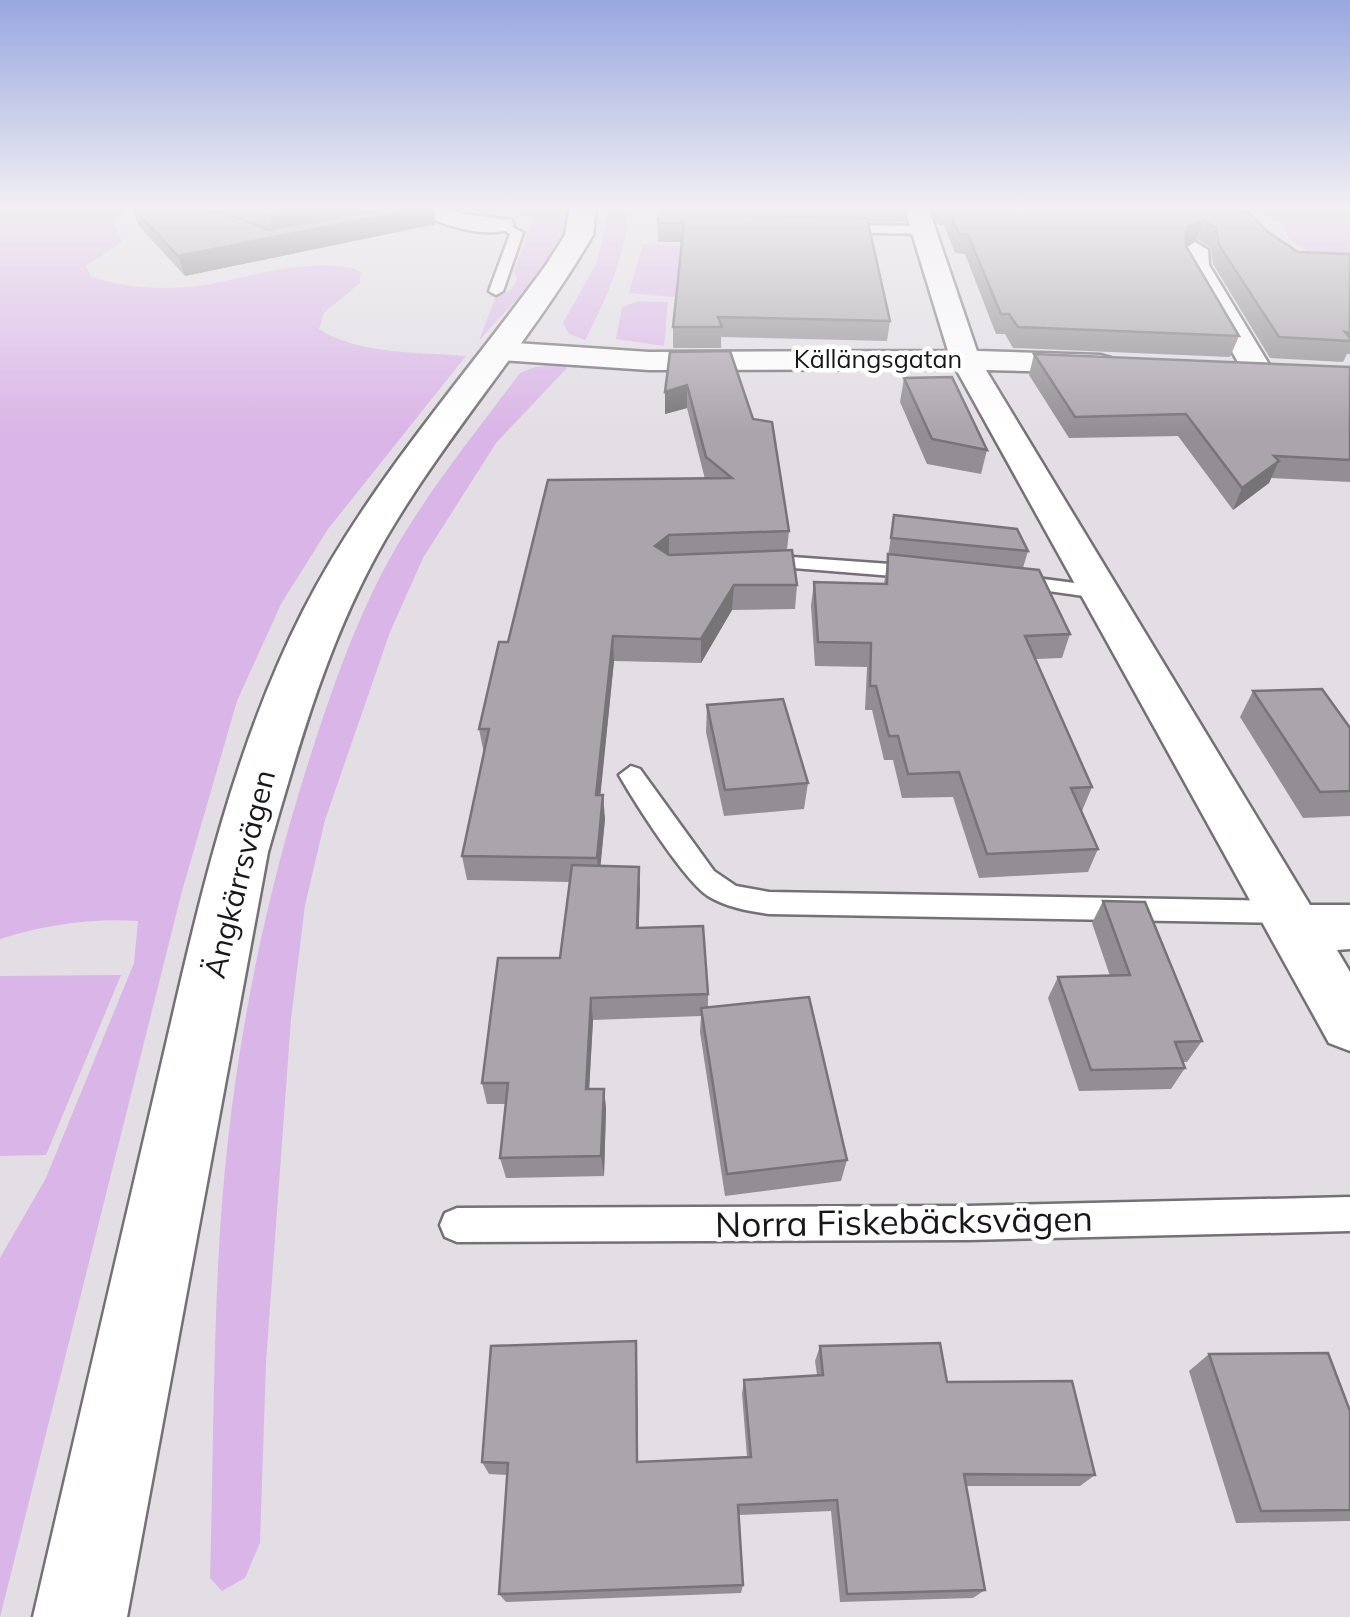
<svg xmlns="http://www.w3.org/2000/svg" width="1350" height="1617" font-family="Mulish,sans-serif">
<style>
.green{fill:#dab5e7}
.lines{fill:none;stroke-linecap:round;stroke-linejoin:round}
.lane-casing{stroke:#757076;stroke-width:5}
.street-casing{stroke:#757076;stroke-width:5}
.secondary-casing{stroke:#757076;stroke-width:5}
.lane{fill:#fff;fill-rule:evenodd}
.street{fill:#fff;fill-rule:evenodd}
.secondary{fill:#fff;fill-rule:evenodd}
.wall{fill:#928e93}
.shaded-wall{fill:#777478}
.building{fill:#aaa5ab;stroke:#777478;stroke-width:2.5}
.labels{text-anchor:middle;stroke-width:9;stroke-linejoin:round;paint-order:stroke}
.far-street-label{font-size:25px;fill:#181619;stroke:#fff}
.street-label{font-size:30px;fill:#181619;stroke:#fff}
.near-street-label{font-size:35px;fill:#181619;stroke:#fff}
</style>
<rect width="100%" height="100%" fill="#e2dee4"/>
<!-- green -->
<g class="green">
<path d="M0 207H134L112 220 122 242 86 266 91 277C133 290 180 291 222 282 265 272 307 260 352 268L361 272 360 283 324 313 319 329C359 355 420 352 466 356L328 529 281 604 237 701 182 891 0 1617V1258L46 1178 134 963 138 921C92 918 44 925 0 939Z"/>
<path d="M519 207H570C567 251 507 308 479 341L495 298 512 289 517 279 514 271 533 220 522 213 507 212Z"/>
<path d="M610 207H628C627 253 606 300 585 340L569 334 563 323 597 262Z"/>
<path d="M1247 207H1350V261L1308 251 1291 241 1279 222Z"/>
<path d="M643 244 682 245 675 297 629 293Z"/>
<path d="M638 301 668 302 664 346 616 339 622 307Z"/>
<path d="M564 364 567 368 496 443 423 558 390 632 325 820 305 905 291 1019 266 1362 260 1543 245 1578 222 1591 210 1578C213 1475 213 1371 218 1268 226 1091 258 916 313 748 336 677 362 604 401 539 436 481 479 428 520 373L535 367Z"/>
<path d="M121 975 46 1155 0 1156V976Z"/>
</g>
<g class="lines">
<defs>
<g id="lane">
<path d="M502 221 523 233 503 291 496 295 489 291 510 234 496 225Z"/>
<path d="M835 225 923 226 929 230 923 234 831 232Z"/>
<path d="M764 555 918 566 928 572 918 578 757 565V557Z"/>
<path d="M1013 575 1098 586 1108 592 1098 598 1006 585 1003 581Z"/>
<path d="M631 766 640 769 714 871 736 886 769 892 1286 901 1296 904 1300 912 1296 920 1286 923 769 914C748 911 726 907 708 896 684 880 635 803 619 775Z"/>
<path d="M1350 1197V1231L968 1240 457 1242 445 1237 440 1225 445 1213 457 1208 968 1206Z"/>
</g>
<g id="street">
<path d="M414 207H446L463 214 511 220 514 225C497 243 430 224 414 207Z"/>
<path d="M904 207H928L977 351 1100 355 1111 358 1115 364 1111 370 1100 373 986 370 1310 905H1350V949L1337 950 1350 972V1051L1329 1043 956 369 649 370 499 360 488 357 484 351 488 345 499 342 649 352 948 351Z"/>
<path d="M1195 242 1208 250 1209 265 1273 371 1269 378H1247L1183 265 1182 250Z"/>
</g>
<path id="secondary" d="M570 207H596L593 235C531 341 448 432 386 538 329 636 299 744 268 852L127 1617H33C74 1440 115 1263 156 1087 194 925 227 761 303 611 367 485 463 379 546 265L565 235Z"/>
</defs>
<!-- lane casing -->
<use href="#lane" class="lane-casing"/>
<!-- street casing -->
<use href="#street" class="street-casing"/>
<!-- secondary casing -->
<use href="#secondary" class="secondary-casing"/>
<!-- lane -->
<use href="#lane" class="lane"/>
<!-- street -->
<use href="#street" class="street"/>
<!-- secondary -->
<use href="#secondary" class="secondary"/>
</g>
<!-- wall -->
<g class="wall">
<path d="M132 207H434L436 224 185 276 138 225Z"/>
<path d="M455 207H497V212L464 210Z"/>
<path d="M660 207H907L905 222H868L890 321 887 341 721 337V348H673V327L682 242H658V223Z"/>
<path d="M930 207H1244L1268 232 1298 252 1350 254V354H1347L1343 362 1270 358 1213 264 1210 247 1197 239 1186 244V246L1239 336 1230 357 1013 348 1005 334H996L965 254 955 253 944 225H938Z"/>
<path d="M730 351 789 531 787 550 797 585 795 609 732 610 701 663 614 661 600 795 605 819 600 866 639 867V928L708 994V1007L847 1160 841 1181 725 1196 700 1032 701 1016 593 1020 589 1089H604L606 1109 604 1176 506 1178 500 1158 506 1104H487L482 1083 560 958 570 882 467 880 462 856 484 754 479 729 508 642 705 479 687 408 665 414V392Z"/>
<path d="M1034 354 1350 367V482L1271 478 1269 483 1233 510 1178 436 1069 438 1029 375Z"/>
<path d="M904 378 987 450 981 474 927 464 900 402Z"/>
<path d="M894 515 1028 551 1023 568 1070 634 1062 658 1036 659 1092 787 1082 811 1098 849 1088 872 979 878 953 797 902 798 893 760H884L872 710H865L867 667 815 666 811 606 814 582 884 584Z"/>
<path d="M1253 691 1350 728V816L1303 818 1240 717Z"/>
<path d="M707 705 808 783 804 809 724 816 706 732Z"/>
<path d="M1103 901 1202 1041 1187 1062H1183L1185 1068 1171 1089 1079 1091 1048 998 1058 977 1110 976 1092 923Z"/>
<path d="M636 1341 638 1462 747 1457 742 1394 744 1380 817 1375 815 1361 820 1346 947 1382 1095 1475 1080 1486H966L985 1590 973 1598 840 1602 831 1511 738 1515 743 1585 741 1593 506 1602 499 1594 507 1475 489 1474 482 1462Z"/>
<path d="M1209 1354 1350 1411V1521L1236 1523 1189 1371Z"/>
</g>
<!-- shaded-wall -->
<g class="shaded-wall">
<path d="M209 207H226L229 218Z"/>
<path d="M311 207H411L273 234 268 215Z"/>
<path d="M426 207H434L436 224 185 276 178 256Z"/>
<path d="M1203 220 1197 239 1180 247 1186 228Z"/>
<path d="M687 385V408L665 414V392Z"/>
<path d="M1279 461 1269 483 1233 510 1242 488Z"/>
<path d="M669 535V559L655 546Z"/>
<path d="M734 585 732 610 701 663V639Z"/>
<path d="M613 636 614 661 598 819 596 795Z"/>
<path d="M603 795 605 819 599 882 597 858Z"/>
<path d="M639 867 640 890 638 951 637 928Z"/>
<path d="M591 998 593 1020 588 1110 586 1089Z"/>
<path d="M604 1089 606 1109 604 1176 601 1156Z"/>
<path d="M636 1341 637 1356 638 1474 637 1462Z"/>
</g>
<!-- building -->
<g class="building">
<path d="M132 207H210L268 230 391 207H426L178 256Z"/>
<path d="M247 207H311L268 215Z"/>
<path d="M660 207H666L670 215 867 218 890 321 718 317 722 327H673L684 223H658Z"/>
<path d="M948 207H1244L1268 232 1298 252 1350 254V333L1345 332 1350 338V341L1279 337 1219 245 1216 228 1203 220 1186 228V246L1239 336 1018 327 1009 314H1001L968 235 959 234Z"/>
<path d="M730 351 753 419 772 422 789 531 669 535 655 546 669 555 792 550 797 585H734L701 639 613 636 596 795H603L597 858 462 856 489 729H479L499 642H508L548 480 732 478 706 457 687 385 665 392 670 352Z"/>
<path d="M1034 354 1350 367V460L1274 456 1279 461 1242 488 1186 414 1075 417Z"/>
<path d="M952 377 987 450 932 439 904 378Z"/>
<path d="M894 515 1017 529 1028 551 891 538Z"/>
<path d="M888 554 1039 570 1070 634 1025 636 1092 787 1071 788 1098 849 987 854 959 772 908 774 898 736H889L876 686H870L871 643 818 642 814 582 887 584Z"/>
<path d="M1322 689 1350 728V791L1320 792 1253 691Z"/>
<path d="M783 699 808 783 725 790 707 705Z"/>
<path d="M572 865 639 867 637 928 703 926 708 994 591 998 586 1089H604L601 1156 500 1158 508 1083H482L498 958H560Z"/>
<path d="M1103 901 1145 902 1202 1041 1175 1042 1185 1068 1091 1070 1058 977 1130 975Z"/>
<path d="M809 997 847 1160 727 1174 701 1008Z"/>
<path d="M636 1341 637 1462 751 1457 744 1380 823 1375 820 1346 940 1343 947 1382 1072 1381 1095 1475 964 1474 985 1590 847 1594 837 1500 738 1505 743 1585 499 1594 508 1463 482 1462 491 1346Z"/>
<path d="M1328 1353 1350 1411V1510L1261 1511 1209 1354Z"/>
</g>
<!-- sky -->
<linearGradient id="sky" x2="0" y2="1"><stop stop-color="#98a7df"/><stop offset="0.48" stop-color="#f2f0f3"/><stop offset="1" stop-color="#f2f0f3" stop-opacity="0"/></linearGradient>
<rect width="1350" height="433" fill="url(#sky)"/>
<g class="labels">
<!-- far-street labels -->
<g class="far-street-label">
<text x="878" y="368">Källängsgatan</text>
</g>
<!-- street labels -->
<g class="street-label">
<text transform="translate(240 874) rotate(-76)" y="10">Ängkärrsvägen</text>
</g>
<!-- near-street labels -->
<g class="near-street-label">
<text transform="translate(904 1222) rotate(-1)" y="12">Norra Fiskebäcksvägen</text>
</g>
</g>
</svg>
